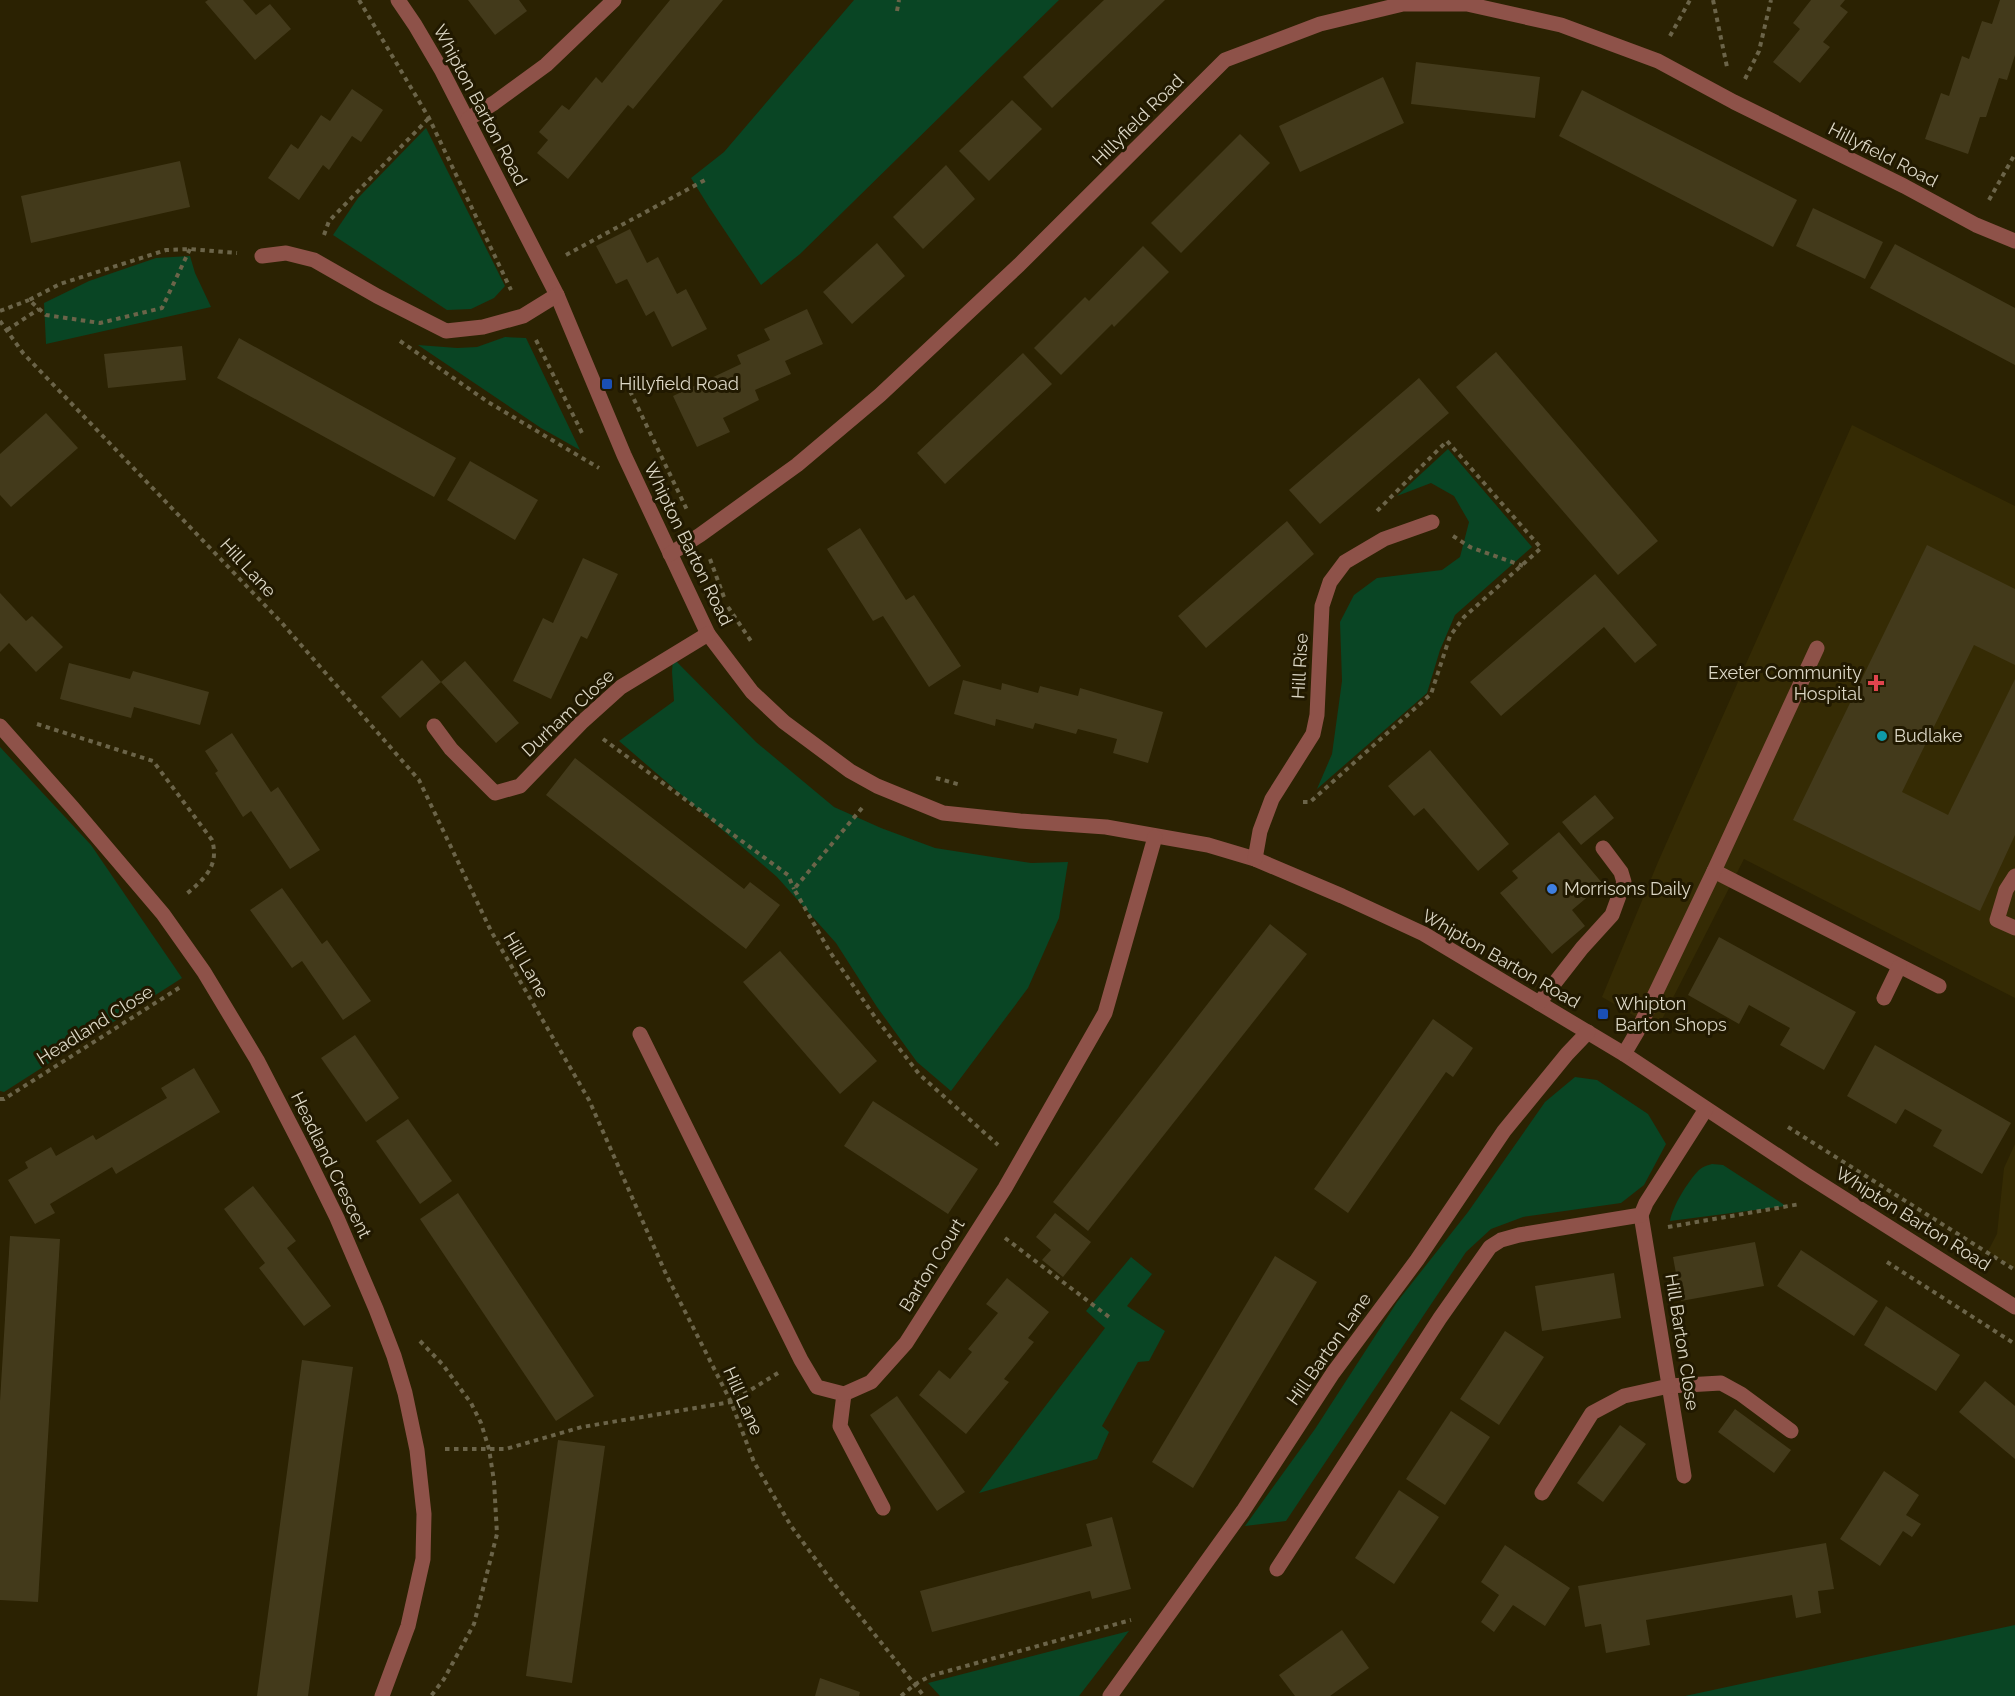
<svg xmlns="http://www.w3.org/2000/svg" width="2015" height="1696" font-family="Raleway,sans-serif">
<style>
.built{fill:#352b04}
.green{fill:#094524}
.building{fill:#433a1b}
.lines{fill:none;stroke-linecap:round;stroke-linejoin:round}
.path{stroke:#6b6449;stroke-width:4;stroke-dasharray:4.5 4.5;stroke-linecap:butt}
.minor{stroke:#8e5249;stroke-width:15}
.transit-dot{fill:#1a4fb4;stroke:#211900;stroke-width:2}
.health-dot{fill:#e0444e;stroke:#211900;stroke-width:2}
.culture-dot{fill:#0f9aa8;stroke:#211900;stroke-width:2}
.shop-dot{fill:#3f7fe0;stroke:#211900;stroke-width:2}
.labels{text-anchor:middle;stroke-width:6;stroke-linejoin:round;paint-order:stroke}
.street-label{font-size:18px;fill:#dcd7c5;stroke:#211900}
.poi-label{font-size:18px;fill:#dcd7c5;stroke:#211900;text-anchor:start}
</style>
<rect width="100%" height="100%" fill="#2b2202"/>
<!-- built -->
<g class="built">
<path d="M1852 425 2015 506V998L1744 859 1657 1029 1602 997 1658 862Z"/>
<path d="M2015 1144V1269L1988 1251 1997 1234 2004 1168Z"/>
</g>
<!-- green -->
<g class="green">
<path d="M854 0H1059L800 254 761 285 709 207 691 178 724 152Z"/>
<path d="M426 128 505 286 494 298 471 309 447 310 333 235 358 198Z"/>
<path d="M190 256 195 273 211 307 46 344 44 303 89 281 156 258Z"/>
<path d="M505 337 526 338 580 450 541 428 418 345 457 348 477 347Z"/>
<path d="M1448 449 1532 547 1455 615 1440 650 1427 693 1317 789 1332 754 1342 681 1340 622 1354 595 1377 578 1442 570 1460 557 1469 522 1454 496 1431 483 1397 496Z"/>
<path d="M673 658 756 742 834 807 881 828 935 848 1031 863 1068 862 1059 918 1028 988 951 1091 917 1062 877 1007 836 943 777 877 619 741 674 701 672 672Z"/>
<path d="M0 747 91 845 182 978 4 1092 0 1091Z"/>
<path d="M1575 1077 1597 1080 1648 1114 1666 1144 1644 1185 1621 1203 1523 1217 1491 1229 1466 1252 1286 1521 1245 1526 1315 1429 1397 1302 1468 1212 1545 1102Z"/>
<path d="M1712 1164 1723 1165 1786 1206 1670 1221C1672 1207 1688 1181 1699 1170 1702 1167 1708 1165 1712 1164Z"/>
<path d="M1131 1257 1152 1274 1127 1306 1165 1331 1149 1361 1138 1362 1102 1426 1109 1432 1097 1459 979 1493 1105 1328 1086 1311Z"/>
<path d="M2015 1625V1696H1685Z"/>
<path d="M1129 1631 1079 1696H940L928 1683Z"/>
</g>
<!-- building -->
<g class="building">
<path d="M208 0H243L256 15 270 4 291 29 255 60 205 2Z"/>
<path d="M468 0H519L527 11 495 35Z"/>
<path d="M670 0H723L633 109 628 105 568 179 537 153 548 140 539 132 562 105 569 110 596 77 602 83Z"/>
<path d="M1104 0H1165L1052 108 1023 77Z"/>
<path d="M1811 0H1845L1840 6 1848 12 1823 42 1830 47 1800 83 1773 62 1800 29 1793 23Z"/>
<path d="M2000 0H2015V55L2007 80 1999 78 1986 117H1980L1968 154 1925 139 1941 93 1949 96 1962 56 1969 59 1982 21 1992 24Z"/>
<path d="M1416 62 1540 77 1535 118 1411 104Z"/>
<path d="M1383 77 1404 123 1300 172 1279 126Z"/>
<path d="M352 89 383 110 361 142 352 136 329 170 323 165 299 200 268 178 291 144 298 149 321 115 330 121Z"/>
<path d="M1582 90 1797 200 1773 247 1559 136Z"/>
<path d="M1012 100 1042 129 989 181 959 151Z"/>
<path d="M1240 134 1270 163 1181 253 1151 223Z"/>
<path d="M180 161 190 207 31 243 21 196Z"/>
<path d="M946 165 975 199 923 249 893 217Z"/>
<path d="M1813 208 1883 242 1865 279 1796 246Z"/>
<path d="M630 229 647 263 658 257 677 294 686 289 707 329 672 347 654 311 646 316 627 279 616 284 596 246Z"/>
<path d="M877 243 905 276 852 324 823 292Z"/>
<path d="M1895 244 2015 308V365L1870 288Z"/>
<path d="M1143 246 1169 272 1114 327 1112 324 1061 375 1034 348 1085 297 1089 301Z"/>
<path d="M807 309 823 344 785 361 791 374 755 390 759 400 723 418 730 432 697 447 673 396 741 364 737 355 770 340 764 329Z"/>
<path d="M239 338 456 458 434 497 217 378Z"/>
<path d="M182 346 186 380 108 388 104 354Z"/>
<path d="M1496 352 1658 541 1618 575 1456 387Z"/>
<path d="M1023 353 1052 384 945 484 917 453Z"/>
<path d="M1419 378 1449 413 1320 524 1289 490Z"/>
<path d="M46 413 78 448 11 507 0 495V454Z"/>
<path d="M470 461 538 500 515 540 447 500Z"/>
<path d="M1287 521 1314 554 1206 648 1178 616Z"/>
<path d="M860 528 906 600 914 595 961 666 929 687 883 616 873 621 827 549Z"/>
<path d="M1927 545 2015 589V665L1974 645 1902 792 1948 815 2015 679V835L1980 911 1793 820Z"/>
<path d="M583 558 618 574 587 639 581 636 551 699 513 681 543 618 553 623Z"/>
<path d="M1595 574 1657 645 1635 663 1604 627 1501 716 1470 682Z"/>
<path d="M0 593 26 621 32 616 63 647 36 672 9 643 0 652Z"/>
<path d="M422 660 441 682 465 661 519 723 496 743 441 682 400 718 381 697Z"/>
<path d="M69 663 130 679 133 671 209 692 200 725 134 707 131 718 60 699Z"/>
<path d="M963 680 1001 690 1002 683 1038 693 1040 686 1078 696 1080 688 1163 712 1148 763 1113 753 1117 739 1078 729 1076 734 1035 723 1033 729 996 719 995 726 954 714Z"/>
<path d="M232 733 271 792 278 787 320 850 290 869 251 811 243 817 215 773 218 771 205 751Z"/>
<path d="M1430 750 1509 844 1478 871 1424 808 1414 816 1388 786Z"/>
<path d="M575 758 744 889 750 882 780 905 746 949 546 795Z"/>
<path d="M1595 795 1614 818 1581 845 1562 822Z"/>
<path d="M1559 832 1603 884 1572 910 1585 926 1552 954 1500 893 1518 878 1512 871Z"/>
<path d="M282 888 322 944 327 940 371 1001 343 1020 302 961 292 968 250 910Z"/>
<path d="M1270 924 1307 954 1088 1231 1053 1202Z"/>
<path d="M1719 937 1856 1012 1824 1070 1780 1045 1790 1028 1749 1005 1739 1024 1688 995Z"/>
<path d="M780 951 877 1061 840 1094 743 982Z"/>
<path d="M1433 1019 1473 1048 1453 1077 1446 1072 1348 1213 1314 1189Z"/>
<path d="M355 1035 399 1098 366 1122 321 1058Z"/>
<path d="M1875 1045 2011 1123 1982 1174 1933 1146 1942 1130 1905 1109 1896 1124 1847 1096Z"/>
<path d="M194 1068 220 1112 116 1174 112 1167 50 1204 55 1213 35 1224 8 1180 28 1168 25 1162 51 1147 56 1156 93 1135 96 1140 167 1098 161 1088Z"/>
<path d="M873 1101 978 1169 948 1214 844 1146Z"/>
<path d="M408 1119 452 1181 420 1204 376 1141Z"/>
<path d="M253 1186 296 1241 287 1248 331 1306 304 1326 259 1268 265 1263 224 1209Z"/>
<path d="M458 1193 594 1396 556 1421 420 1219Z"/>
<path d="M1055 1213 1091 1242 1063 1277 1042 1260 1051 1250 1036 1237Z"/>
<path d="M10 1236 60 1239 38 1602 0 1600V1401Z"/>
<path d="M1755 1242 1764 1286 1681 1301 1673 1257Z"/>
<path d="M1801 1250 1878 1301 1854 1336 1777 1286Z"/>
<path d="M1275 1256 1317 1282 1193 1488 1152 1462Z"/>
<path d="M1614 1273 1621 1318 1542 1331 1535 1286Z"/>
<path d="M1007 1278 1049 1312 1028 1338 1034 1342 1004 1379 1009 1382 966 1434 919 1395 939 1370 950 1379 972 1352 968 1349 998 1313 986 1304Z"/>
<path d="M1886 1306 1960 1355 1936 1391 1864 1345Z"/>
<path d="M1505 1331 1544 1357 1499 1425 1460 1399Z"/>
<path d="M302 1360 353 1367 344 1430 308 1696H257Z"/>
<path d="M1985 1381 2015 1406V1459L1959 1412Z"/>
<path d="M897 1396 965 1492 937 1511 870 1415Z"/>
<path d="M1735 1409 1791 1450 1774 1473 1718 1432Z"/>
<path d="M1451 1411 1490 1437 1445 1505 1406 1479Z"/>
<path d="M1620 1425 1646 1444 1603 1502 1577 1483Z"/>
<path d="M558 1440 605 1446 572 1683 526 1676Z"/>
<path d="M1884 1471 1919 1495 1906 1515 1921 1524 1912 1537 1903 1531 1880 1566 1840 1539Z"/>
<path d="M1399 1490 1439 1517 1394 1584 1355 1558Z"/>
<path d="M1112 1517 1131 1589 1092 1599 1090 1591 932 1632 920 1591 1092 1546 1086 1524Z"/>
<path d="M1826 1543 1834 1589 1818 1591 1821 1613 1796 1618 1792 1595 1646 1620 1650 1645 1606 1653 1601 1624 1585 1627 1578 1586Z"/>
<path d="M1505 1545 1570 1588 1545 1626 1513 1605 1494 1632 1481 1622 1499 1595 1481 1582Z"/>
<path d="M1342 1630 1369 1668 1330 1696H1295L1279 1675Z"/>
<path d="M820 1678 860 1692 859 1696H815Z"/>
</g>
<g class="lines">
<!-- path -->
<g class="path">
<path d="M359 0 429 118 511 290"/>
<path d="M1713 0 1727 67"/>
<path d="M897 11 899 0"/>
<path d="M1670 36 1690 0"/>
<path d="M1745 79 1759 51 1771 0"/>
<path d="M1989 200 2015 154"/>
<path d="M324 235 329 221 429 118"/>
<path d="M190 249 162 308 100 323 46 315 29 300 60 284 166 250 190 249 237 253"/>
<path d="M566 255 705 180"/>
<path d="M0 311 29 300"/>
<path d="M0 321 23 353 281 622 419 780 491 931 589 1100 666 1274 731 1402 754 1462 791 1526 831 1580 924 1696"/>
<path d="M7 330 39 309"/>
<path d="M536 340 583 435"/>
<path d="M400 341 488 402 599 468"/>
<path d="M630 391 688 512"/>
<path d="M1453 536 1470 547 1523 566"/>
<path d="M710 559 725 600"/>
<path d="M728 607 751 641"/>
<path d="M37 724 153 761 212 840C220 867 203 880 184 896"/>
<path d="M603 739 788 875 794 889"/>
<path d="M936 778 961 785"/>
<path d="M1303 802H1310L1431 694 1450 636 1464 617 1541 548 1447 441 1377 511"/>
<path d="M862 808 794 889 830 952 875 1017 919 1074 998 1145"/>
<path d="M0 1099H4L182 986"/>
<path d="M1788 1127 2015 1270"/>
<path d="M1668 1227 1800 1204"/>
<path d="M1005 1238 1109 1317"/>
<path d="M1887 1262 2015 1344"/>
<path d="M420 1341 443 1365 471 1403 481 1423 489 1449 494 1481 497 1534 474 1624 444 1679 431 1696"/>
<path d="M445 1449H506L582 1427 731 1402 778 1373"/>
<path d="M901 1696 914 1685 930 1676 1131 1620"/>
</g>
<!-- minor -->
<g class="minor">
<path d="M398 0 415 25 442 71 557 295 624 455 708 634 752 692 784 722 850 771 877 786 943 813 1020 821 1106 827 1208 845 1255 859 1342 896 1424 934 1624 1054 1805 1174 2015 1307"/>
<path d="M468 119 494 103 546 65 614 0"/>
<path d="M262 256 286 253 314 260 377 296 446 331 483 327 523 316 557 295"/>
<path d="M670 554 700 535 797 465 880 395 1019 265 1225 60 1320 24 1403 4H1467L1561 25 1658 61 1734 102 1904 186 1976 225 2015 241"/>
<path d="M0 726 72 807 163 914 204 972 257 1060 305 1153 337 1218 376 1309 394 1356 405 1393 417 1450 424 1514 423 1559 408 1626 382 1696"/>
<path d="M434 726 451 749 495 793 520 786 581 723 621 687 708 634"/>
<path d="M1255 859 1260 831 1272 799 1313 734 1317 715 1322 606 1330 582 1345 562 1384 539 1432 522"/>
<path d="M1714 871 1939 986"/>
<path d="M2015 876 2006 890 1997 920 2015 928"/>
<path d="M1884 998 1899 967"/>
<path d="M1539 1003 1582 948 1612 915 1624 882 1621 872 1603 848"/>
<path d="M640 1034 801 1360 817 1387 844 1394 840 1426 883 1508"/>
<path d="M1624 1054 1637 1032 1714 871 1817 648"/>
<path d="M1641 1215 1684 1476"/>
<path d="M844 1394 871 1382 906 1343 1005 1188 1105 1013 1155 837"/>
<path d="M1542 1493 1592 1413 1624 1396 1669 1386 1721 1383 1741 1394 1791 1431"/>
<path d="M1277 1569 1440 1318 1490 1247 1501 1240 1519 1235 1641 1215 1646 1203 1706 1109"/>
<path d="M1110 1696 1243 1511 1333 1373 1417 1260 1504 1131 1567 1054 1588 1032"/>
</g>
</g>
<!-- markers -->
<g class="transit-dot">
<rect x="601" y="378" width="12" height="12" rx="3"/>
<rect x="1597" y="1008" width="12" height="12" rx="3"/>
</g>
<path class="health-dot" d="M1873 674h6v6h6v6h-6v6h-6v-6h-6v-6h6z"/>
<circle class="culture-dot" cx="1882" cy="736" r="6"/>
<circle class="shop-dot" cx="1552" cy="889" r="6"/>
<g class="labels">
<!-- street labels -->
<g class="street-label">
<text transform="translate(480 105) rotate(62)" y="6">Whipton Barton Road</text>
<text transform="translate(1138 120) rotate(-45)" y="6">Hillyfield Road</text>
<text transform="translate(1883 155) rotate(27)" y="6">Hillyfield Road</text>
<text transform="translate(688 544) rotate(64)" y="6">Whipton Barton Road</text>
<text transform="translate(248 568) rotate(47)" y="6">Hill Lane</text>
<text transform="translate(1300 666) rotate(-87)" y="6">Hill Rise</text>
<text transform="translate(568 713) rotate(-43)" y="6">Durham Close</text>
<text transform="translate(1501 959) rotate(30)" y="6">Whipton Barton Road</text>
<text transform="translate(526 965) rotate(60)" y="6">Hill Lane</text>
<text transform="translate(95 1025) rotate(-32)" y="6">Headland Close</text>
<text transform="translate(331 1165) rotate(64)" y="6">Headland Crescent</text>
<text transform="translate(1913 1219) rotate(32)" y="6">Whipton Barton Road</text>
<text transform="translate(932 1265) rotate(-58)" y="6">Barton Court</text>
<text transform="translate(1682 1342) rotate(81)" y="6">Hill Barton Close</text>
<text transform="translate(1329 1349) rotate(-55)" y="6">Hill Barton Lane</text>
<text transform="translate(743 1401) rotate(66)" y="6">Hill Lane</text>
</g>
<!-- poi labels -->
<g class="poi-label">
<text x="619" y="390">Hillyfield Road</text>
<text x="1862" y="679" text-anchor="end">Exeter Community<tspan x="1862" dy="21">Hospital</tspan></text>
<text x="1894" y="742">Budlake</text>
<text x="1564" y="895">Morrisons Daily</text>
<text x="1615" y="1010">Whipton<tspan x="1615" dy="21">Barton Shops</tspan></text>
</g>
</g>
</svg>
